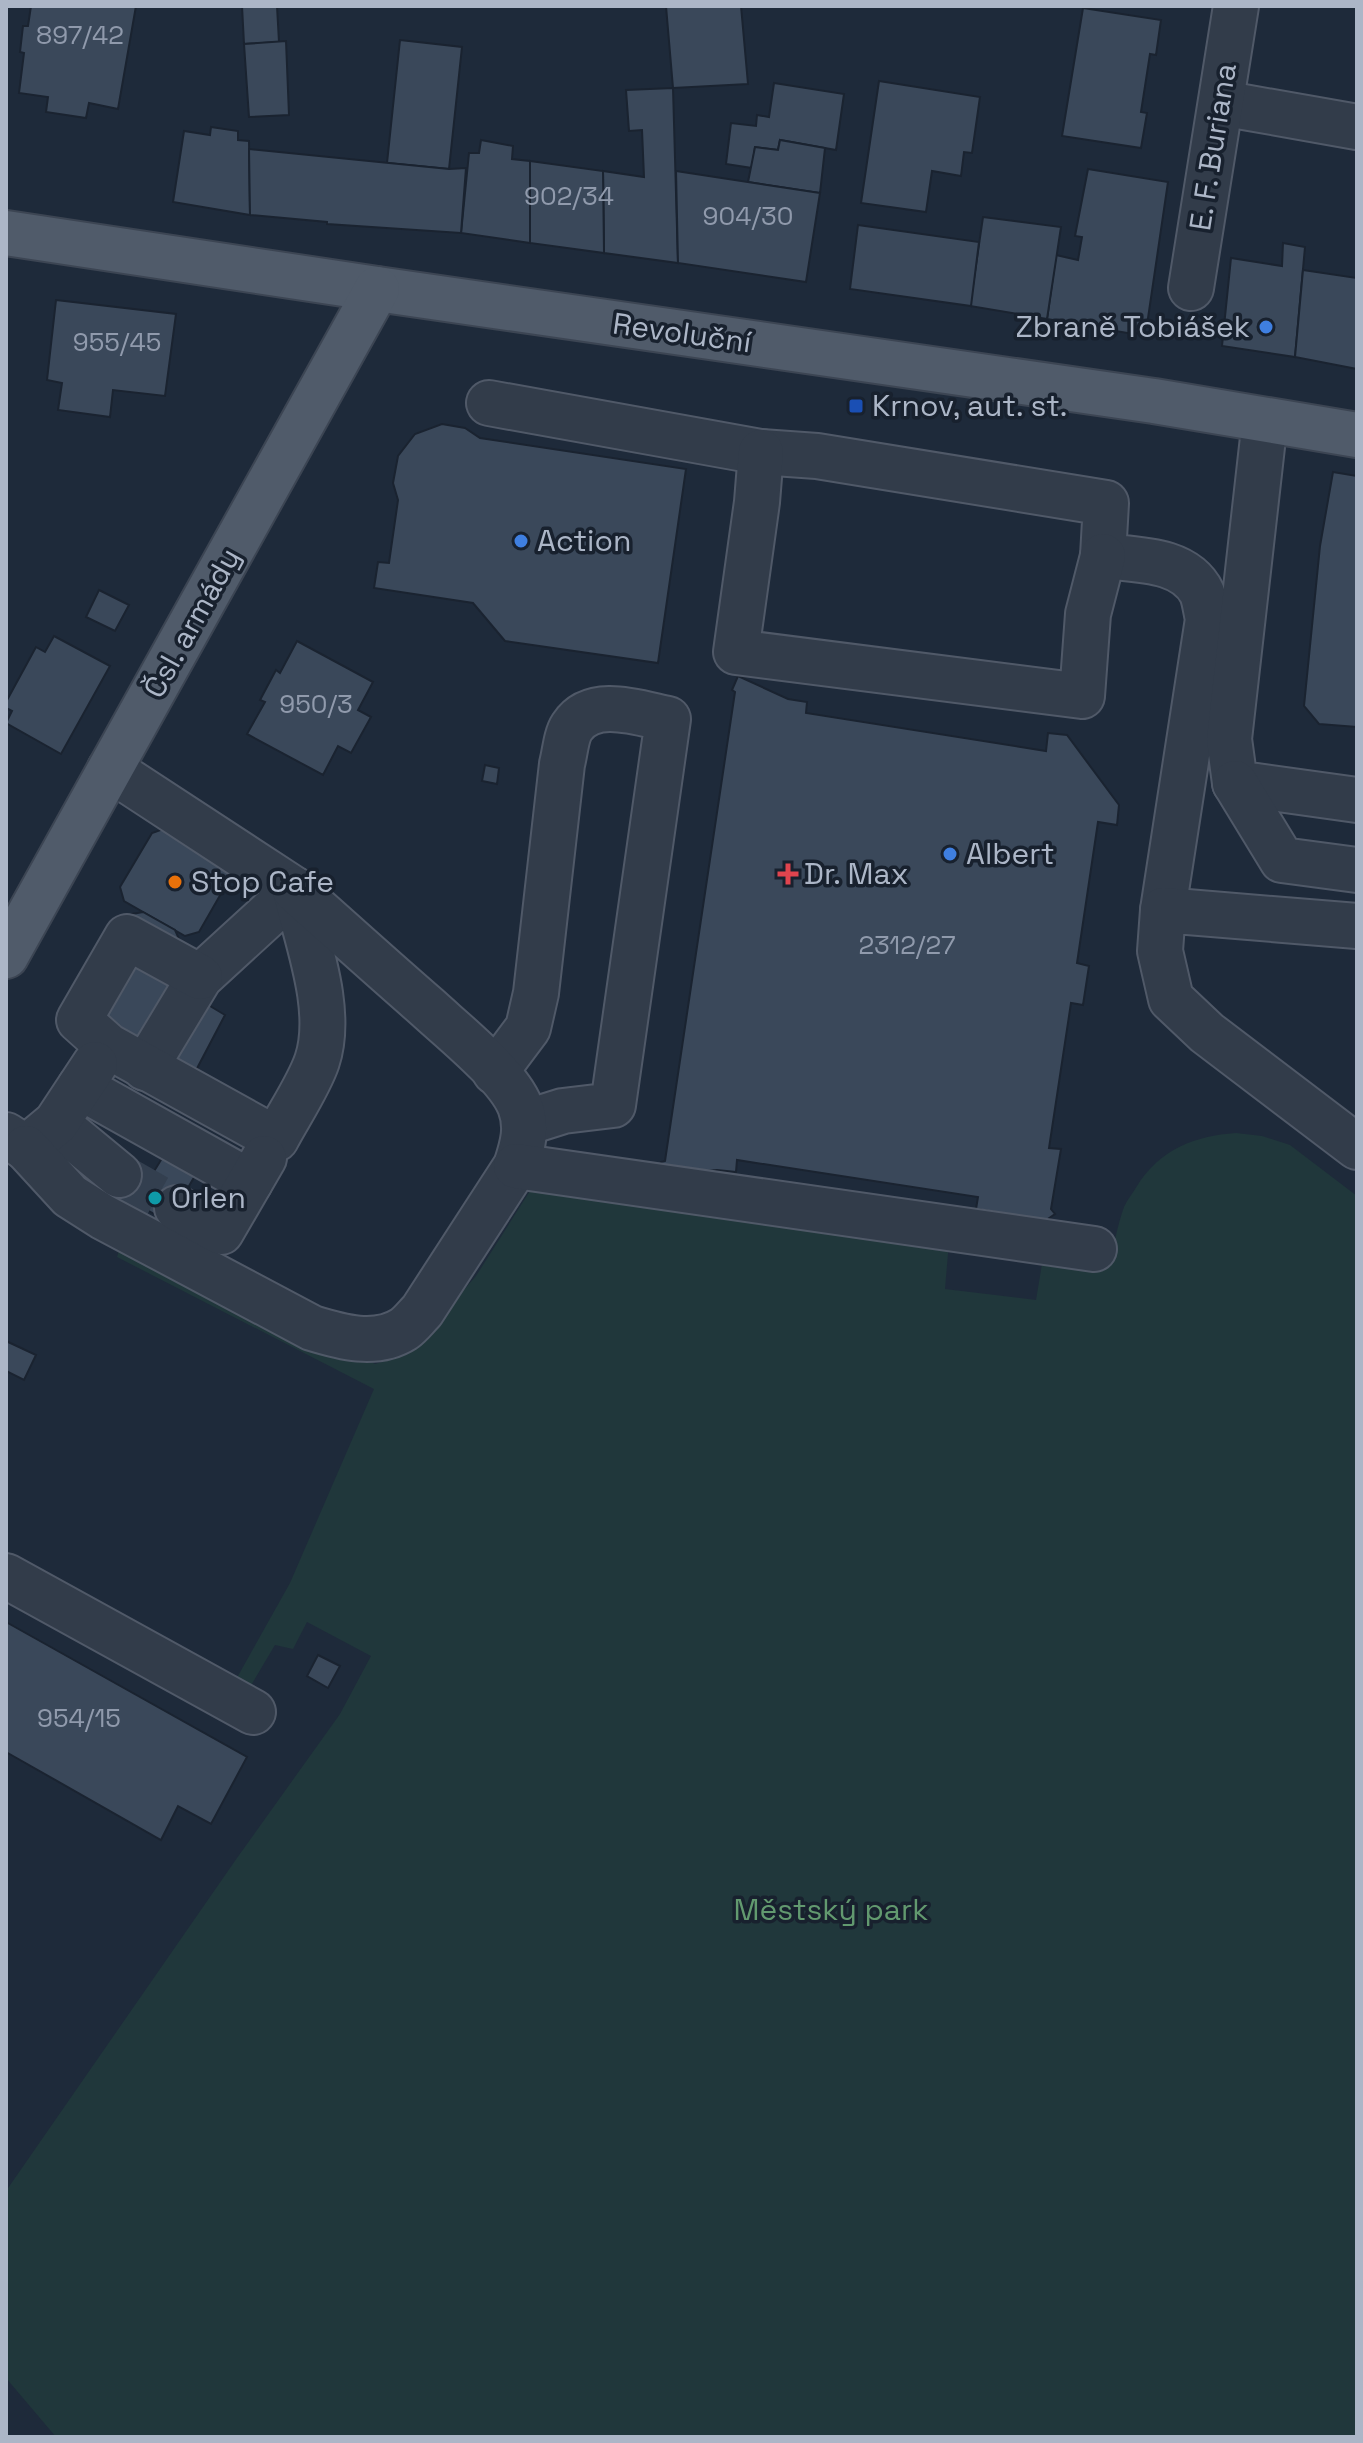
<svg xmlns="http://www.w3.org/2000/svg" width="1363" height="2443" font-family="'Space Grotesk',sans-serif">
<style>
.green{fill:#20373b}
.building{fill:#3a485a;stroke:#1a2330;stroke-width:2}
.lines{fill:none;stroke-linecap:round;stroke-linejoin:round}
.minor-tunnel{stroke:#333f4f;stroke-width:44;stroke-dasharray:44 22;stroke-linecap:butt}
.minor-casing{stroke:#505968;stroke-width:48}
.major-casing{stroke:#3c4553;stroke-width:48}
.minor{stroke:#323c4a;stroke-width:44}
.major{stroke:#505b6a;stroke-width:44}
.shop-dot{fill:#3f7fe0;stroke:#18212e;stroke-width:3}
.transit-dot{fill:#1a4fb4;stroke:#18212e;stroke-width:3}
.health-dot{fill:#e0444e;stroke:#18212e;stroke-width:3}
.food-dot{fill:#e8710a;stroke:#18212e;stroke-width:3}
.culture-dot{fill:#0f9aa8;stroke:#18212e;stroke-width:3}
.labels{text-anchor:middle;stroke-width:7;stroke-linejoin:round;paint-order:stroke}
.number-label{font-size:26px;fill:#909aac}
.street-label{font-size:30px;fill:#acb6c7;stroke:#18212e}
.poi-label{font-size:30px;fill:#acb6c7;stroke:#18212e;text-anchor:start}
.park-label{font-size:30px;fill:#62996f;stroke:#18212e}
</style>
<rect width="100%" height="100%" fill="#1e2a3a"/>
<!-- green -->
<path class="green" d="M1236 1133 1262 1136 1290 1145 1357 1196V2437H56L6 2378V2191L237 1858 340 1714 371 1656 307 1622 293 1649 275 1645 247 1692 234 1683 290 1583 374 1389 117 1257 121 1244 375 1364 408 1354 476 1276 535 1183 949 1242 945 1289 1036 1300 1043 1258 1108 1267C1114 1248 1117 1226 1124 1207 1127 1200 1133 1193 1137 1186 1160 1149 1195 1136 1236 1133Z"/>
<!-- building -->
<g class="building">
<path d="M31 6H136L118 109 89 103 86 118 46 112 48 97 19 93 24 53 20 52 23 26H28Z"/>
<path d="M242 6H277L279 42 244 44Z"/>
<path d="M666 6H741L748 84 673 88Z"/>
<path d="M1083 8 1161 20 1156 55 1150 54 1141 112 1147 113 1141 148 1062 136Z"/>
<path d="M400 40 462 47 449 169 387 163Z"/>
<path d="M286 41 289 115 249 117 244 44Z"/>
<path d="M879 81 980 97 972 153 964 152 961 176 932 171 926 212 861 203Z"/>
<path d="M774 83 844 94 836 150 780 140 778 150 755 147 752 168 726 164 731 123 756 126 757 115 769 117Z"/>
<path d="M673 88 678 263 604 253 603 171 644 177 642 130 629 131 626 90Z"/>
<path d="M211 127 238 131V140L249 141 250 215 173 202 184 131 210 135Z"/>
<path d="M481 140 513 146 512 159 530 161V243L461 233 469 153H479Z"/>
<path d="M780 140 825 148 820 193 748 182 755 147 778 150Z"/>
<path d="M249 149 449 169 466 168 461 233 327 224V222L250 215Z"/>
<path d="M530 161 603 171 604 253 530 243Z"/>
<path d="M1088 169 1168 182 1147 325 1142 332 1133 334 1047 319 1056 255 1078 260 1082 237 1075 236Z"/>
<path d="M676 171 820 193 806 282 678 263Z"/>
<path d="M983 217 1061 227 1047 319 970 306Z"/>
<path d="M858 225 979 242 971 306 850 289Z"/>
<path d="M1283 243 1305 247 1295 357 1222 346 1231 258 1282 266Z"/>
<path d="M1303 270 1357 278V369L1295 357Z"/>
<path d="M56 300 176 314 165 396 113 390 110 417 58 410 62 383 47 380Z"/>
<path d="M442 424 465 428 480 438 686 469 658 663 505 641 473 603 374 588 378 562 389 563 398 500 393 483 398 456 415 434Z"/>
<path d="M1333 472 1357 476V727L1319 724 1304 706 1320 546Z"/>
<path d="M99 590 129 605 115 631 86 617Z"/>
<path d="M54 636 110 666 61 754 6 723 12 711 6 708V702L36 647 45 652Z"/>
<path d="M297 641 373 682 358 710 371 717 351 753 338 746 323 775 247 734 265 702 260 700 276 670 280 673Z"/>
<path d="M738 676 788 699 807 702 806 713 1046 751 1048 733 1067 735 1119 805 1117 825 1098 822 1077 963 1089 966 1083 1005 1071 1003 1049 1148 1061 1149 1051 1209 1055 1214 1042 1223 1039 1219 976 1209 978 1197 737 1160 736 1172 717 1170 663 1175 661 1162 665 1161 735 692 732 690Z"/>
<path d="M485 765 499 768 497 784 482 781Z"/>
<path d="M166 828 227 863 230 878 199 932 185 936 124 901 120 887 152 833Z"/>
<path d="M143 912 175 930 180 941 160 976 225 1015 193 1076 79 1008 132 914Z"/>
<path d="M164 1155 196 1174 168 1222 111 1189 129 1159 153 1173Z"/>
<path d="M6 1341 36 1355 24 1380 6 1371Z"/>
<path d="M6 1622 247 1757 211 1824 178 1806 161 1840 6 1752Z"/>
<path d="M318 1655 340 1666 328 1688 307 1676Z"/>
</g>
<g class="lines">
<!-- minor-tunnel -->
<path class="minor-tunnel" d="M119 1175 177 1208"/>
<defs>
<g id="minor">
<path d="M1221 103 1357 127"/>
<path d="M1191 288 1236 6"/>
<path d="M489 403 761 452 817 456 1106 503 1103 556C1136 560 1185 558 1202 593 1205 601 1206 611 1208 619L1163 910"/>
<path d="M1265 420 1229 739 1235 783 1357 800"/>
<path d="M761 452 757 502 736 652 1082 696 1088 614 1103 556"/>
<path d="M110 769 295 890 200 977 145 1068"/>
<path d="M1235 783 1282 860 1357 870"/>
<path d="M1357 926 1163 910 1160 951 1171 999 1207 1033 1357 1147"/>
<path d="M200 977 127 937 79 1020 108 1046 276 1139C288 1116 309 1085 317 1061 334 1010 307 941 295 890"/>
<path d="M495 1072 528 1028 536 993 562 764C565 753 566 736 572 727 592 696 639 713 668 719L613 1105 563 1111 525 1123"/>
<path d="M80 1087 250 1182"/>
<path d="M56 1123 119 1175"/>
<path d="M6 1135 26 1148 56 1123 95 1064"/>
<path d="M26 1148 70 1196 103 1217 312 1328C341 1337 376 1347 404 1329 411 1324 416 1317 422 1311L516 1166C523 1145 528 1127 520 1106 507 1074 454 1032 428 1008 383 969 339 929 295 890"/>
<path d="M516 1166 1094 1249"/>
<path d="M177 1208 221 1232 264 1158"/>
<path d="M6 1576 253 1712"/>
</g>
<g id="major">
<path d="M6 233 377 289 1154 401 1357 435"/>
<path d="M6 956 377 289"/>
</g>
</defs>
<!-- minor casing -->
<use href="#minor" class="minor-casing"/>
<!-- major casing -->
<use href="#major" class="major-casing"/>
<!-- minor -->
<use href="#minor" class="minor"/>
<!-- major -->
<use href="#major" class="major"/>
</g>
<!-- markers -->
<g class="shop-dot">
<circle cx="1266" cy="327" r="8"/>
<circle cx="521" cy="541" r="8"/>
<circle cx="950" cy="854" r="8"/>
</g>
<rect class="transit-dot" x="848" y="398" width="16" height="16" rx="4"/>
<path class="health-dot" d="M784 862h8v8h8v8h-8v8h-8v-8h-8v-8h8z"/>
<circle class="food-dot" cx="175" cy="882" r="8"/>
<circle class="culture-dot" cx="155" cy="1198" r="8"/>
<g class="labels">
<!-- number labels -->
<g class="number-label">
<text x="80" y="44">897/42</text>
<text x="569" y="205">902/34</text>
<text x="748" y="225">904/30</text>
<text x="117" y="351">955/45</text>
<text x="316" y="713">950/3</text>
<text x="907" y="954">2312/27</text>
<text x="79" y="1727">954/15</text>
</g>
<!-- street labels -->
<g class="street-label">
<text transform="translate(1213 147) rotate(-81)" y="10">E. F. Buriana</text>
<text transform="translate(682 333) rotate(8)" y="10">Revoluční</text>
<text transform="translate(192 623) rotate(-61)" y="10">Čsl. armády</text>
</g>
<!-- poi labels -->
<g class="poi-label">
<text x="1250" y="337" text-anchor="end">Zbraně Tobiášek</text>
<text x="872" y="416">Krnov, aut. st.</text>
<text x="537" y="551">Action</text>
<text x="966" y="864">Albert</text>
<text x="804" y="884">Dr. Max</text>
<text x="191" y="892">Stop Cafe</text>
<text x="171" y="1208">Orlen</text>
</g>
<!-- park labels -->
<g class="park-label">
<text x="831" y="1920">Městský park</text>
</g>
</g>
<!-- border -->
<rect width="1363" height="2443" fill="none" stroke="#acb6c7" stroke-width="16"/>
</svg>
